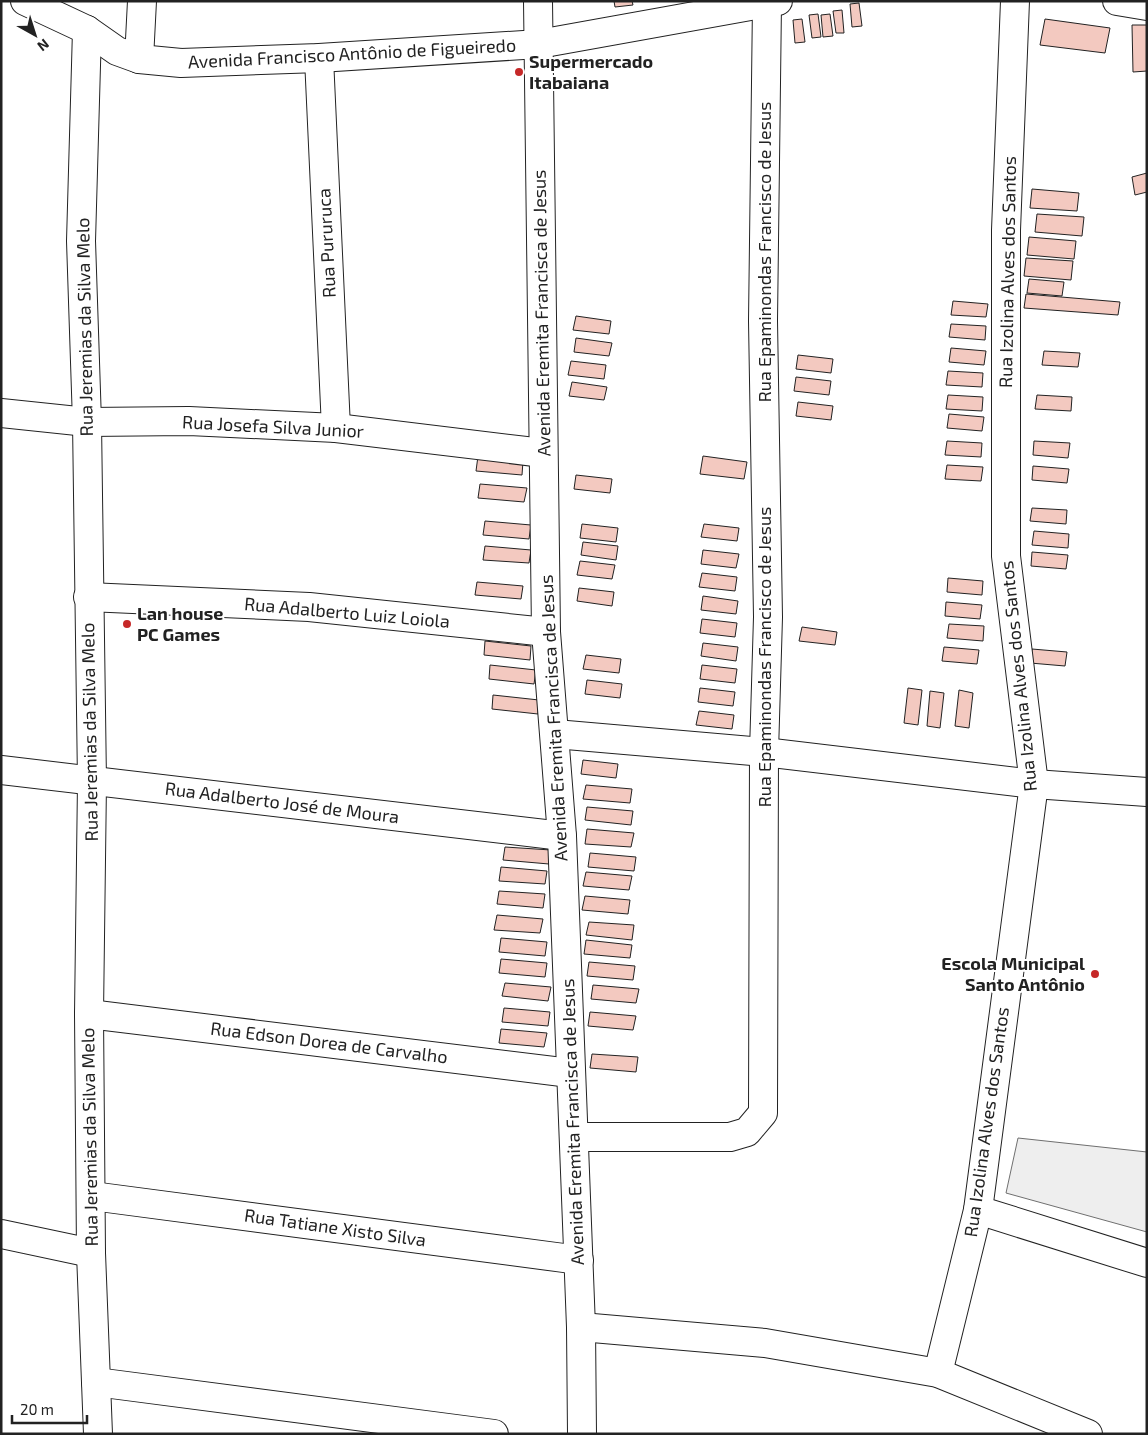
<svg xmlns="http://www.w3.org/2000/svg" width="1148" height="1435" font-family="'Exo 2',sans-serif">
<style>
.green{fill:#eee;stroke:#6f6f6f}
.building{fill:#f3c9c0;stroke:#222}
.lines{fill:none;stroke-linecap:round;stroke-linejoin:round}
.minor-casing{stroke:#222;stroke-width:30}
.minor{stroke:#fff;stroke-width:28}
.poi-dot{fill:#c62828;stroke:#fff;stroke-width:2}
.labels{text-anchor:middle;stroke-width:4;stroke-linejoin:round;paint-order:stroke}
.street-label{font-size:18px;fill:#222;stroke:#fff}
.poi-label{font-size:18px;font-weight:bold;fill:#222;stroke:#fff;text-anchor:start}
</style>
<rect width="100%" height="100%" fill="#fff"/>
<!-- green -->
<path class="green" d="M1018 1138 1147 1152V1232L1006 1193Z"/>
<!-- building -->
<g class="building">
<path d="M614 1H632L633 5 615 7Z"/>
<path d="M859 3 862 26 852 27 850 4Z"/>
<path d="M842 10 844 33H836L833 11Z"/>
<path d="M818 14 821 37 812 38 809 15Z"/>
<path d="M830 14 833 36 823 37 821 15Z"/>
<path d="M802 19 805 42 795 43 793 20Z"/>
<path d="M1045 19 1110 28 1105 53 1040 45Z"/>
<path d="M1132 25H1147V71L1133 72Z"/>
<path d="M1147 173V192L1135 195 1132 177Z"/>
<path d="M1032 189 1079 193 1077 211 1030 208Z"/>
<path d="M1037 214 1084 217 1082 236 1035 232Z"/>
<path d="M1029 237 1076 241 1074 259 1027 255Z"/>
<path d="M1026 258 1073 261 1071 280 1024 276Z"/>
<path d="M1029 279 1064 282 1062 296 1027 293Z"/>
<path d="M1026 294 1120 302 1118 315 1024 308Z"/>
<path d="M953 301 988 304 986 317 951 315Z"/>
<path d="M576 316 611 321 609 334 573 330Z"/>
<path d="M951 324 986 326 985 340 949 337Z"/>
<path d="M576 338 612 343 609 356 574 352Z"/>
<path d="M951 348 986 351 984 365 949 362Z"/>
<path d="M1044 351 1080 353 1078 367 1042 365Z"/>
<path d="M798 355 833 359 831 373 796 369Z"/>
<path d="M571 361 606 365 604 379 568 375Z"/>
<path d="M948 371 983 373 982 387 946 385Z"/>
<path d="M796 377 831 381 829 395 794 391Z"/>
<path d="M572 382 607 387 604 400 569 396Z"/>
<path d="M948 395 983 397 982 411 946 409Z"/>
<path d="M1037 395 1072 397 1071 411 1035 409Z"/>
<path d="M798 402 833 406 831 420 796 416Z"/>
<path d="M949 414 984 417 982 431 947 428Z"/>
<path d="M947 441 982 443 981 457 945 455Z"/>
<path d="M1034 441 1070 443 1068 458 1033 455Z"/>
<path d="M478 456 523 461 522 475 476 471Z"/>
<path d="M703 456 747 462 744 479 700 474Z"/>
<path d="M947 465 983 467 981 481 945 479Z"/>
<path d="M1033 466 1069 469 1067 483 1032 480Z"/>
<path d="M576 475 612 479 610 493 574 489Z"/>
<path d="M480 484 527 488 524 502 478 498Z"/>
<path d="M1032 508 1067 510 1066 524 1030 521Z"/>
<path d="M485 521 531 525 529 539 483 535Z"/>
<path d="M582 524 618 528 616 542 580 538Z"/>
<path d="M704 524 739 528 737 541 701 537Z"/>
<path d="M1034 531 1069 534 1068 548 1032 545Z"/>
<path d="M583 542 618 546 616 560 581 555Z"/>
<path d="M485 546 531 550 529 563 483 560Z"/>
<path d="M703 550 739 554 736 568 701 564Z"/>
<path d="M1032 552 1068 555 1066 569 1031 566Z"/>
<path d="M580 561 615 565 612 579 577 575Z"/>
<path d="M702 573 737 577 735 591 699 587Z"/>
<path d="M948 578 983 581 982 595 947 592Z"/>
<path d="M477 582 523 586 521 599 475 595Z"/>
<path d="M579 588 614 592 612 606 577 601Z"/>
<path d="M703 596 738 601 736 614 701 610Z"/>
<path d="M946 602 982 605 980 619 945 616Z"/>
<path d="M702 619 737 623 735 637 700 633Z"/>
<path d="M949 624 984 626 983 641 947 638Z"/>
<path d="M802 627 837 632 835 645 799 641Z"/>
<path d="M485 641 531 646 530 660 484 655Z"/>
<path d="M703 643 738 647 736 661 701 656Z"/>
<path d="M944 647 979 650 977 664 942 661Z"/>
<path d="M1032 649 1067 652 1065 666 1030 663Z"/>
<path d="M586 655 621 659 619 673 583 669Z"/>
<path d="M490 665 536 670 534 684 489 679Z"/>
<path d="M702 665 737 669 735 683 700 679Z"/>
<path d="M587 680 622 684 620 698 585 694Z"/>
<path d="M700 688 735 692 733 706 698 702Z"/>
<path d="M908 688 922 690 918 725 904 723Z"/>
<path d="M959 690 973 693 969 728 955 726Z"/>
<path d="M930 691 944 693 940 728 927 726Z"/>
<path d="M493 695 539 700 538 714 492 709Z"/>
<path d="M699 711 734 715 732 729 696 725Z"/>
<path d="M583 760 618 764 616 778 581 774Z"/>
<path d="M586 785 632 789 630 803 583 799Z"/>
<path d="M587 807 633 811 631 825 585 820Z"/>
<path d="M587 829 634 833 631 847 585 844Z"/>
<path d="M505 847 551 850 549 864 503 860Z"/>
<path d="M590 853 636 857 634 871 588 867Z"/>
<path d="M501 867 547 871 545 884 499 881Z"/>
<path d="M586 872 632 876 629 890 583 886Z"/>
<path d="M499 891 545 894 543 908 497 904Z"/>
<path d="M585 896 630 900 628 914 582 910Z"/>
<path d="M497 915 543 919 540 933 494 930Z"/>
<path d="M589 922 634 925 632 940 586 935Z"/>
<path d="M501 938 547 942 545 956 499 952Z"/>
<path d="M586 940 632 945 630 958 584 954Z"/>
<path d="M501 959 547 963 545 977 499 973Z"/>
<path d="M589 962 635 966 633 980 587 976Z"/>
<path d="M505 983 551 987 548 1001 502 996Z"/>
<path d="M593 985 639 989 636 1003 591 999Z"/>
<path d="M504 1008 550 1012 548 1026 502 1022Z"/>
<path d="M590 1012 636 1016 633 1030 588 1026Z"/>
<path d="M501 1029 547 1033 544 1047 499 1043Z"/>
<path d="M592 1054 638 1057 636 1072 590 1068Z"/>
</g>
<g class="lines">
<defs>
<g id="minor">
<path d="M25 1 87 30 117 51 139 59 181 63 319 58 539 44 778 1"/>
<path d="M538 1 546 632 562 836 581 1327 582 1434"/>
<path d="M1117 1 1147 6"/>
<path d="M87 30 81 241 87 422 92 782 89 1014 91 1253 98 1434"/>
<path d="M319 58 336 428"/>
<path d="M139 59 142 1"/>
<path d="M1 413 87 422 189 421 336 428 543 453"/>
<path d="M88 597 309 607 546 632"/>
<path d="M555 734 764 752 1034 784 1147 792"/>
<path d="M1 770 562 836"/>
<path d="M89 1014 570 1073"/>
<path d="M574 1137H730L747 1132 763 1113 764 752 768 617 763 321 767 3"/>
<path d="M92 1196 579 1260"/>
<path d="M978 1210 1147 1263"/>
<path d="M1 1234 91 1253"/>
<path d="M581 1327 765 1343 938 1373 1088 1434"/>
<path d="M938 1373 978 1210 1034 784 1006 556V230L1015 1"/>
<path d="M96 1382 494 1434"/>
</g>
</defs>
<!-- minor casing -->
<use href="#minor" class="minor-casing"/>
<!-- minor -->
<use href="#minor" class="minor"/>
</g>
<!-- markers -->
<g class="poi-dot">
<circle cx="519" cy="72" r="5"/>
<circle cx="127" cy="624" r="5"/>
<circle cx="1095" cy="974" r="5"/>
</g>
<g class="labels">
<!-- street labels -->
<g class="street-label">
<text transform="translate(352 54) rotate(-3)" y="6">Avenida Francisco Antônio de Figueiredo</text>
<text transform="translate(327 243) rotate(-93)" y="6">Rua Pururuca</text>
<text transform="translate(765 252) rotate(-90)" y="6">Rua Epaminondas Francisco de Jesus</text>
<text transform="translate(1008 272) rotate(-89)" y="6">Rua Izolina Alves dos Santos</text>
<text transform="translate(542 313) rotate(-91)" y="6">Avenida Eremita Francisca de Jesus</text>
<text transform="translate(85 327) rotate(-91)" y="6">Rua Jeremias da Silva Melo</text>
<text transform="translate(273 427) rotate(3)" y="6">Rua Josefa Silva Junior</text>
<text transform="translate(347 613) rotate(5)" y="6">Rua Adalberto Luiz Loiola</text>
<text transform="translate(765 657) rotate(-90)" y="6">Rua Epaminondas Francisco de Jesus</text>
<text transform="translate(1019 676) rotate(-96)" y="6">Rua Izolina Alves dos Santos</text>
<text transform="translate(554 718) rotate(-93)" y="6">Avenida Eremita Francisca de Jesus</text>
<text transform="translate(90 732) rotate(-91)" y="6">Rua Jeremias da Silva Melo</text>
<text transform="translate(282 803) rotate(7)" y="6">Rua Adalberto José de Moura</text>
<text transform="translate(329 1043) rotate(7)" y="6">Rua Edson Dorea de Carvalho</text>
<text transform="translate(573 1122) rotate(-92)" y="6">Avenida Eremita Francisca de Jesus</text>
<text transform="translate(987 1122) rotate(-82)" y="6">Rua Izolina Alves dos Santos</text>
<text transform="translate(90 1137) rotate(-91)" y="6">Rua Jeremias da Silva Melo</text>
<text transform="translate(335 1228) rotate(8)" y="6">Rua Tatiane Xisto Silva</text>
</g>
<!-- poi labels -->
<g class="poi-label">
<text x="529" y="68">Supermercado<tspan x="529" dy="21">Itabaiana</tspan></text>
<text x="137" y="620">Lan house<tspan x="137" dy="21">PC Games</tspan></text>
<text x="1085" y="970" text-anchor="end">Escola Municipal<tspan x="1085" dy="21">Santo Antônio</tspan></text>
</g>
</g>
<!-- border -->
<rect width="1148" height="1435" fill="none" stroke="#222222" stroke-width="5"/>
<!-- north arrow -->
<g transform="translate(35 35) rotate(141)" stroke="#ffffff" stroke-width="4" paint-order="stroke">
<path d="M0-4L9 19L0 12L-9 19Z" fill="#222222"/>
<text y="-8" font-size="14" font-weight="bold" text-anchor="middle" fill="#222222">N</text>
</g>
<!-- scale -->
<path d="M12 1415v8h75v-8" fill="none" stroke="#222222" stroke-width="2.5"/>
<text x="20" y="1415" font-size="15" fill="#222222" stroke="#ffffff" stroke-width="4" paint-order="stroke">20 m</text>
</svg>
